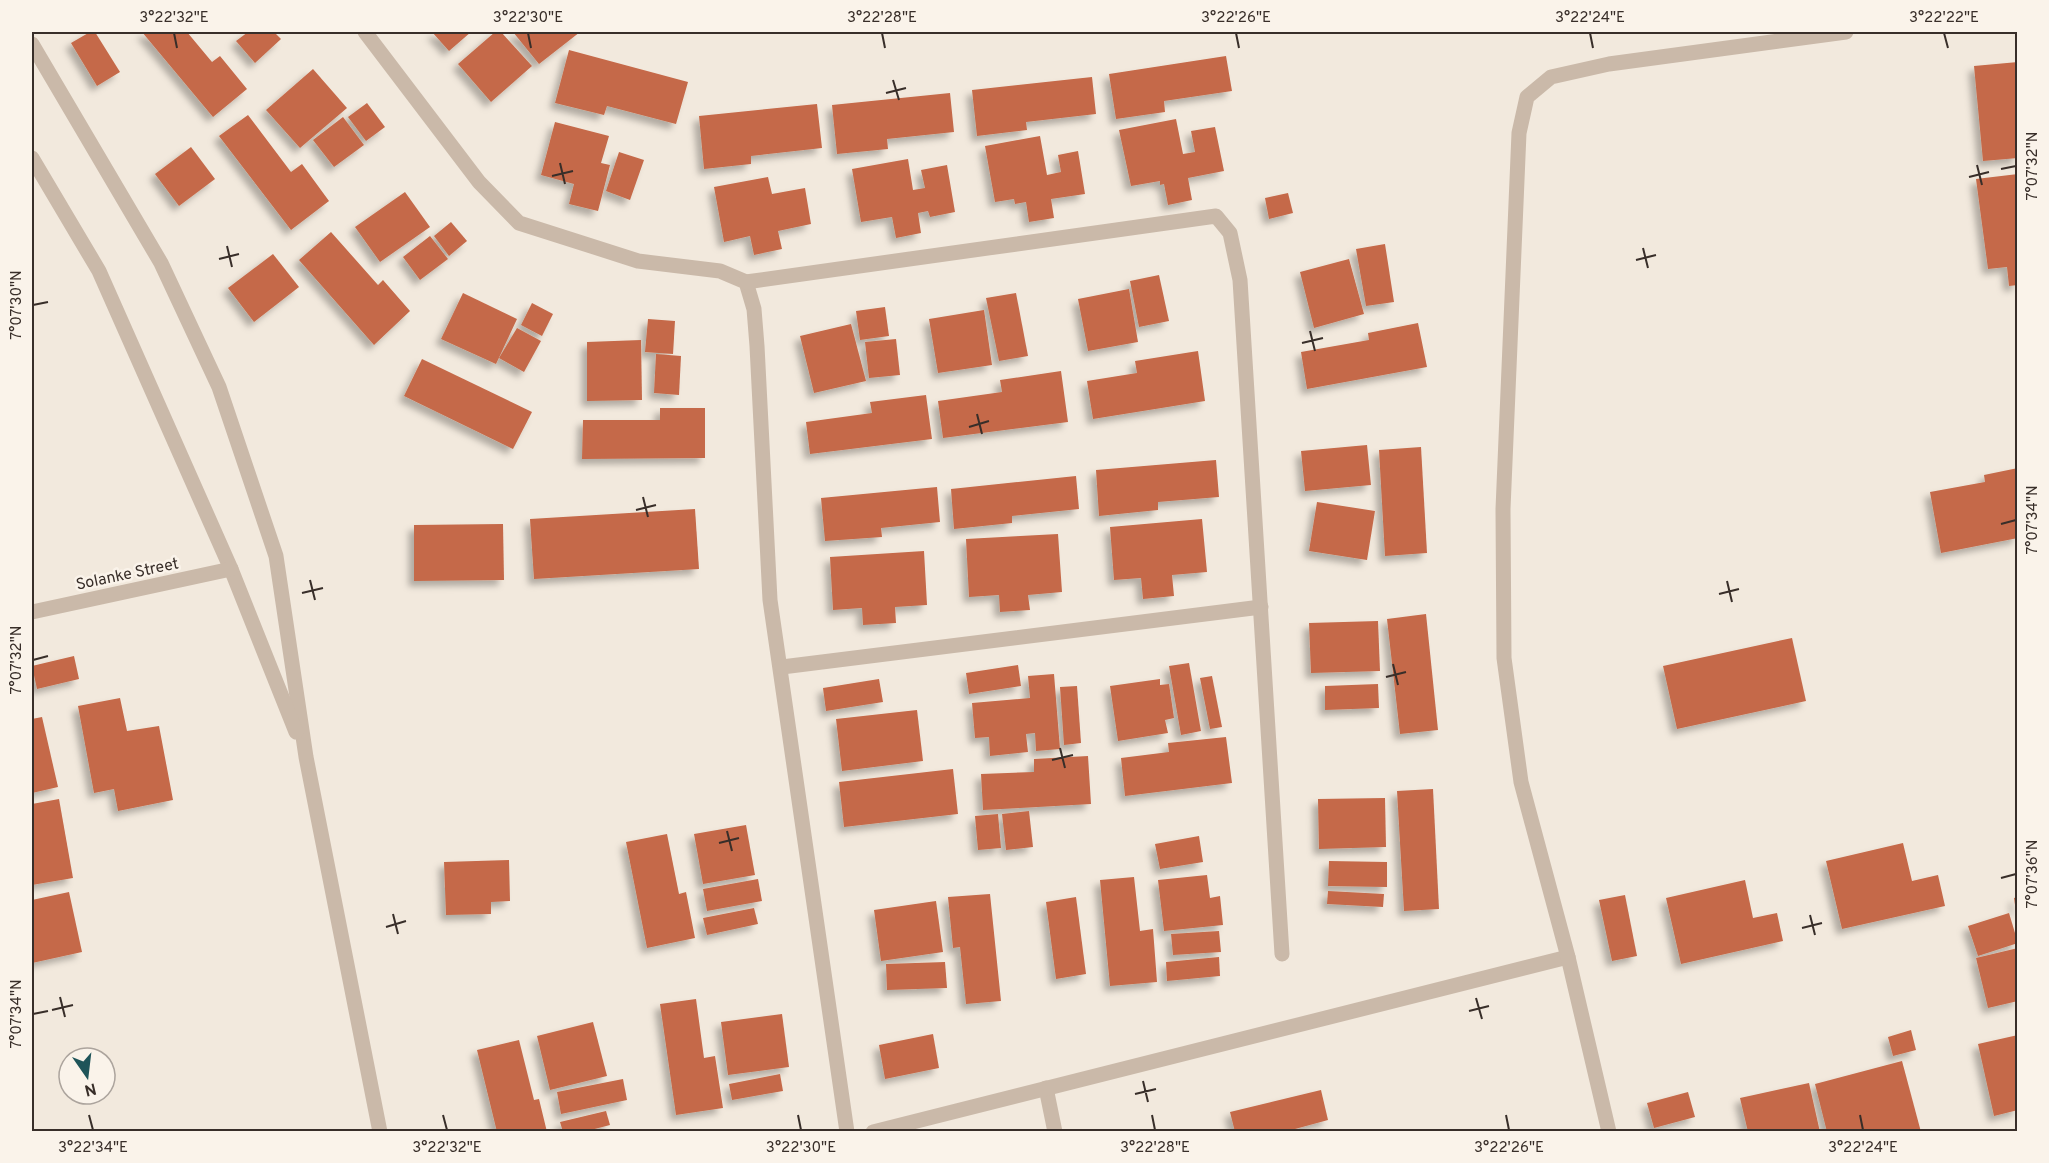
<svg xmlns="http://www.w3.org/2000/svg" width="2049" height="1163" font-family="Overpass,sans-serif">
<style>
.building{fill:#c56948;filter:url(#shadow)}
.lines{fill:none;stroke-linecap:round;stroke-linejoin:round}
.lane{stroke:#cab9a9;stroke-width:15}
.street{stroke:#cab9a9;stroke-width:15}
.ticks{fill:none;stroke:#382e29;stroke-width:2}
.labels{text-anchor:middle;stroke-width:5;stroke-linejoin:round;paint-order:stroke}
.street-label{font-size:16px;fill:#382e29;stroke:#faf3ea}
.neatline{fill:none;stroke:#382e29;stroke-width:2}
.ticks-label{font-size:15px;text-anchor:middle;fill:#382e29}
</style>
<defs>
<filter id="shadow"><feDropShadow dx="-5.5" dy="5.5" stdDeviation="3" flood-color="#0004"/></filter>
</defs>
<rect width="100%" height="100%" fill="#f2e9dd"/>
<!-- building -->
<g class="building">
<path d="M90 32H95L120 72 97 86 71 43Z"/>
<path d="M142 32H187L212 62 220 56 247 89 213 117Z"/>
<path d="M248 32H274L281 39 255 63 236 41Z"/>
<path d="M432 32H471L449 51Z"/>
<path d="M495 32H501L532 66 491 102 458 64Z"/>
<path d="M513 32H580L539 64Z"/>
<path d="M569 50 688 82 676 124 607 106 604 115 555 103Z"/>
<path d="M1226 56 1232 91 1164 101 1165 112 1116 119 1109 74Z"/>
<path d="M2018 62V158L1983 161 1974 66Z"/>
<path d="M313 69 347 108 300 148 266 110Z"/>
<path d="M1092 77 1096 114 1026 122 1027 130 977 136 972 90Z"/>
<path d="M950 93 954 132 887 139 888 149 837 154 832 105Z"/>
<path d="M367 103 385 127 366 141 348 117Z"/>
<path d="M817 104 822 148 751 156V164L704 169 699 116Z"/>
<path d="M248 115 291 172 302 164 329 201 291 230 219 136Z"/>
<path d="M343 117 364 145 334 167 313 140Z"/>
<path d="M1176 119 1183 154 1195 152 1191 131 1215 127 1224 171 1188 178 1192 200 1168 205 1164 184 1160 185V181L1131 186 1119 130Z"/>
<path d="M555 122 609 136 601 163 610 165 598 211 569 204 574 184 541 175Z"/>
<path d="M1040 136 1047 175 1061 172 1058 155 1078 151 1085 194 1051 199 1054 218 1029 222 1026 202 1015 204 1014 199 995 202 985 146Z"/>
<path d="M191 147 215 179 179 206 155 174Z"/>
<path d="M619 152 644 160 630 200 606 191Z"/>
<path d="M908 159 913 190 925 188 921 170 947 165 955 212 930 217 928 211 918 213 921 233 896 238 892 217 861 222 852 169Z"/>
<path d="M2018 174V285L2009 286 2007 267 1988 269 1976 179Z"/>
<path d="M768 177 772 194 805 188 811 224 778 231 782 249 754 255 750 236 724 242 714 187Z"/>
<path d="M405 192 430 227 380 262 355 227Z"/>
<path d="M1288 193 1293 213 1269 219 1265 198Z"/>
<path d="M451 222 467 241 449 256 434 236Z"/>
<path d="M331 232 378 285 383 280 410 311 374 345 299 260Z"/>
<path d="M430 236 448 259 420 280 403 257Z"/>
<path d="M1385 244 1394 302 1366 306 1356 249Z"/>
<path d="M273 254 299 287 254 322 228 288Z"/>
<path d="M1349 259 1364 314 1314 328 1300 272Z"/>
<path d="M1159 275 1169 321 1139 327 1130 281Z"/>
<path d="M1129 289 1138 342 1088 351 1078 299Z"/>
<path d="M463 293 517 319 496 364 441 339Z"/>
<path d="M1016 293 1028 356 999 361 986 298Z"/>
<path d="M532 303 553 314 542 336 521 325Z"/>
<path d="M885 307 889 336 860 340 856 311Z"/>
<path d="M984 310 992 365 938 373 929 319Z"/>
<path d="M648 319 675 321 673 354 645 352Z"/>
<path d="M1418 323 1427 367 1307 389 1301 352 1369 340 1368 333Z"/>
<path d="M851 324 866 381 814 393 800 336Z"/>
<path d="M517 328 541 341 524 372 499 358Z"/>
<path d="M896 339 900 375 869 378 865 342Z"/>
<path d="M641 340 642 400 587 401V342Z"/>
<path d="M1198 351 1205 401 1093 419 1087 381 1137 373 1135 361Z"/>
<path d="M656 354 681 356 679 395 654 393Z"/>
<path d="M422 359 532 412 513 449 404 396Z"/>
<path d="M1061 371 1068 422 943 438 938 401 1002 392 1000 380Z"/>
<path d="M926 395 932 439 810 454 806 422 872 413 870 402Z"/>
<path d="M660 408H705V458L582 459 583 420H660Z"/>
<path d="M1367 445 1371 485 1305 491 1301 451Z"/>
<path d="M1421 447 1427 553 1385 556 1379 450Z"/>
<path d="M1216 460 1219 497 1158 502V510L1099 516 1096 470Z"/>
<path d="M2018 468V538L1941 553 1930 492 1985 482 1984 475Z"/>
<path d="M1076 476 1079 509 1012 516V523L954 529 951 489Z"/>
<path d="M937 487 940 522 881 528 882 537 825 541 821 498Z"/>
<path d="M1317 502 1375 511 1367 560 1309 551Z"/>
<path d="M695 509 699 569 534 579 530 519Z"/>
<path d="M1202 519 1207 572 1172 575 1174 596 1143 599 1141 578 1114 580 1110 527Z"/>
<path d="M503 524 504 580 414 581V525Z"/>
<path d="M1058 534 1062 592 1028 595 1030 610 1000 612 999 595 969 597 966 539Z"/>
<path d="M924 551 927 605 895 607 896 623 863 625 862 608 833 610 830 557Z"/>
<path d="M1426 614 1438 730 1400 734 1387 619Z"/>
<path d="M1378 621 1380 671 1311 673 1309 623Z"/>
<path d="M1792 638 1806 701 1677 729 1663 666Z"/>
<path d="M74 656 79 679 37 689 32 666Z"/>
<path d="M1189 663 1201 731 1181 735 1169 666Z"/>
<path d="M1018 665 1021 686 969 694 966 673Z"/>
<path d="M1054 674 1060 749 1036 751 1035 733 1026 734 1028 752 990 756 989 737 975 738 972 703 1030 698 1028 676Z"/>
<path d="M1212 676 1222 727 1210 729 1200 678Z"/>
<path d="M879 679 883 702 826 711 823 688Z"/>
<path d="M1160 679V685L1169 684 1174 718 1165 720 1168 733 1118 741 1110 686Z"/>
<path d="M1378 684 1379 708 1325 710V686Z"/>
<path d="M1077 686 1081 743 1064 745 1060 687Z"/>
<path d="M120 698 127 731 159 726 173 800 118 811 114 789 94 793 78 706Z"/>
<path d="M917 710 923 761 842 771 836 719Z"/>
<path d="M42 717 58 787 32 793V719Z"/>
<path d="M1226 737 1232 783 1125 796 1121 758 1169 752 1168 743Z"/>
<path d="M1088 756 1091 804 983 810 981 774 1034 772V759Z"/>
<path d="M953 769 958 814 844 827 839 782Z"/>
<path d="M1433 789 1439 909 1404 911 1397 791Z"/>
<path d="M1385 798 1386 847 1319 849 1318 799Z"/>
<path d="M59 799 73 878 32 885V804Z"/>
<path d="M1029 811 1033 847 1006 850 1002 814Z"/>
<path d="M998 814 1001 848 978 850 975 816Z"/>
<path d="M746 825 755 875 703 884 694 834Z"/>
<path d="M667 834 679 894 686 892 695 938 647 948 626 842Z"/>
<path d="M1199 836 1203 862 1160 869 1155 844Z"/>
<path d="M1903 843 1912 881 1938 875 1945 906 1842 929 1826 861Z"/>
<path d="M509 860 510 901 491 902V914L446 915 444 862Z"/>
<path d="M1329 861 1387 862V887L1328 886Z"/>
<path d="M1207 875 1210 898 1220 896 1223 925 1164 931 1158 880Z"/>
<path d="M1134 877 1140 931 1153 929 1157 982 1110 986 1100 880Z"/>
<path d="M758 879 762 901 707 911 703 889Z"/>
<path d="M1745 880 1753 918 1777 913 1783 941 1681 964 1666 898Z"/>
<path d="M1328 891 1384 894 1383 907 1327 904Z"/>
<path d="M69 892 82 952 32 963V900Z"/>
<path d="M990 894 1001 1001 966 1004 960 947 953 948 948 897Z"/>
<path d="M1625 895 1637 956 1612 961 1599 900Z"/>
<path d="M1076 897 1086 974 1056 979 1046 902Z"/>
<path d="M2018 897V912H2016L2014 898Z"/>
<path d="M936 901 943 952 881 961 874 910Z"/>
<path d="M754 908 758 924 707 935 703 918Z"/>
<path d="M2009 913 2018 943 1978 956 1968 926Z"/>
<path d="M1219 931 1221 952 1173 955 1171 934Z"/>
<path d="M2018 948V1001L1988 1008 1976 958Z"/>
<path d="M1219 957 1220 976 1167 981 1166 962Z"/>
<path d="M945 962 947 988 887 990 886 964Z"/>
<path d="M696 999 704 1058 715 1056 723 1108 676 1115 660 1004Z"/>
<path d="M782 1014 789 1067 728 1075 721 1022Z"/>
<path d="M593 1022 607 1076 550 1090 537 1036Z"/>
<path d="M1911 1030 1916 1050 1893 1056 1888 1037Z"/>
<path d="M933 1034 939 1068 885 1079 879 1045Z"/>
<path d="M2018 1035V1110L1994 1116 1978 1044Z"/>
<path d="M519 1040 534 1100 539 1099 547 1132H497L477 1050Z"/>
<path d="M1902 1061 1921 1132H1827L1815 1084Z"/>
<path d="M780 1074 783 1091 732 1100 729 1084Z"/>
<path d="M623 1079 627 1100 561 1114 557 1092Z"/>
<path d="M1809 1083 1820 1132H1748L1740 1098Z"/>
<path d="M1321 1090 1328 1120 1284 1132H1235L1230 1112Z"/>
<path d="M1688 1092 1695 1117 1654 1128 1647 1103Z"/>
<path d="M606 1111 610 1125 583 1132H563L560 1122Z"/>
</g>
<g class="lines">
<!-- lane -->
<g class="lane">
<path d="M365 32 479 182 519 223 638 261 720 271 746 282 754 309 757 346 770 600 847 1132"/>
<path d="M746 282 1216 216 1230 233 1240 280 1282 954"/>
<path d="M782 667 1261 607"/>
</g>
<!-- street -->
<g class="street">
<path d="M32 44 161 263 219 387 276 556 306 757 380 1132"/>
<path d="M32 158 99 271 231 569 296 732"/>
<path d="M32 612 231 569"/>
<path d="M1046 1088 1055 1132"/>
<path d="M873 1132 1568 957"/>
<path d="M1609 1132 1568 957 1521 782 1504 658 1503 509 1519 133 1527 97 1551 77 1609 64 1846 32"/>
</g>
</g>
<!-- ticks -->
<path class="ticks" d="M174 33 177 48M528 33 531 48M882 33 885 48M1236 33 1239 48M1590 33 1593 48M1944 33 1948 48M893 80 899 100M886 93 906 88M560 163 565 184M1977 165 1982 185M2001 169 2016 166M552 176 573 171M1969 177 1989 172M227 246 232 267M1643 248 1648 268M219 259 239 254M1636 260 1656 255M33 305 48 302M1310 331 1315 351M1302 343 1323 338M977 414 982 434M969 427 989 421M643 497 648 517M636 510 656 505M2001 524 2016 520M310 580 315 600M1727 581 1732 602M302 593 323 588M1719 594 1739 589M33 660 48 656M1393 664 1398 685M1386 677 1406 672M1060 748 1065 768M1052 760 1073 755M727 831 732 851M719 843 739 838M2001 878 2016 874M393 914 398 934M1810 915 1815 935M386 927 406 921M1802 928 1822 923M60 997 65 1017M1476 998 1482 1019M52 1010 73 1005M1469 1011 1489 1006M33 1014 48 1011M1143 1081 1148 1102M1135 1094 1156 1089M89 1115 93 1130M443 1115 447 1130M798 1115 801 1130M1152 1115 1155 1130M1506 1115 1509 1130M1860 1115 1863 1130"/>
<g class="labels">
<!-- street labels -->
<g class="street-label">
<text transform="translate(127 573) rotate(-12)" y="6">Solanke Street</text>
</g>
</g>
<!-- border -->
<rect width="2049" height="1163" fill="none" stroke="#faf3ea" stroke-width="66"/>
<!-- north arrow -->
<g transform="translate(87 1076) rotate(166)"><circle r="28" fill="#faf3ea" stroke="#aca49d" stroke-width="1.5"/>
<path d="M0-4.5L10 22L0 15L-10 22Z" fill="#1e5459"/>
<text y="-9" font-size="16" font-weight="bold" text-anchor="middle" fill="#382e29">N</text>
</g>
<rect x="33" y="33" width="1983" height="1097" class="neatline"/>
<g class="ticks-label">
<text x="174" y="22">3°22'32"E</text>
<text x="528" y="22">3°22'30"E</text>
<text x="882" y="22">3°22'28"E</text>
<text x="1236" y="22">3°22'26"E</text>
<text x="1590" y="22">3°22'24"E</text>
<text x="1944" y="22">3°22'22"E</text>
<text transform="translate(2032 166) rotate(-90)" y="5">7°07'32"N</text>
<text transform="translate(16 305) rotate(-90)" y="5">7°07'30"N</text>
<text transform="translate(2032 520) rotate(-90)" y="5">7°07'34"N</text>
<text transform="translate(16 660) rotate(-90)" y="5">7°07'32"N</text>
<text transform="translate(2032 874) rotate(-90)" y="5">7°07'36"N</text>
<text transform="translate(16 1014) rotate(-90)" y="5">7°07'34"N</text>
<text x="93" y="1152">3°22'34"E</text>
<text x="447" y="1152">3°22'32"E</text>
<text x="801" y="1152">3°22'30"E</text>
<text x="1155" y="1152">3°22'28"E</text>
<text x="1509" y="1152">3°22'26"E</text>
<text x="1863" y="1152">3°22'24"E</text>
</g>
</svg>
